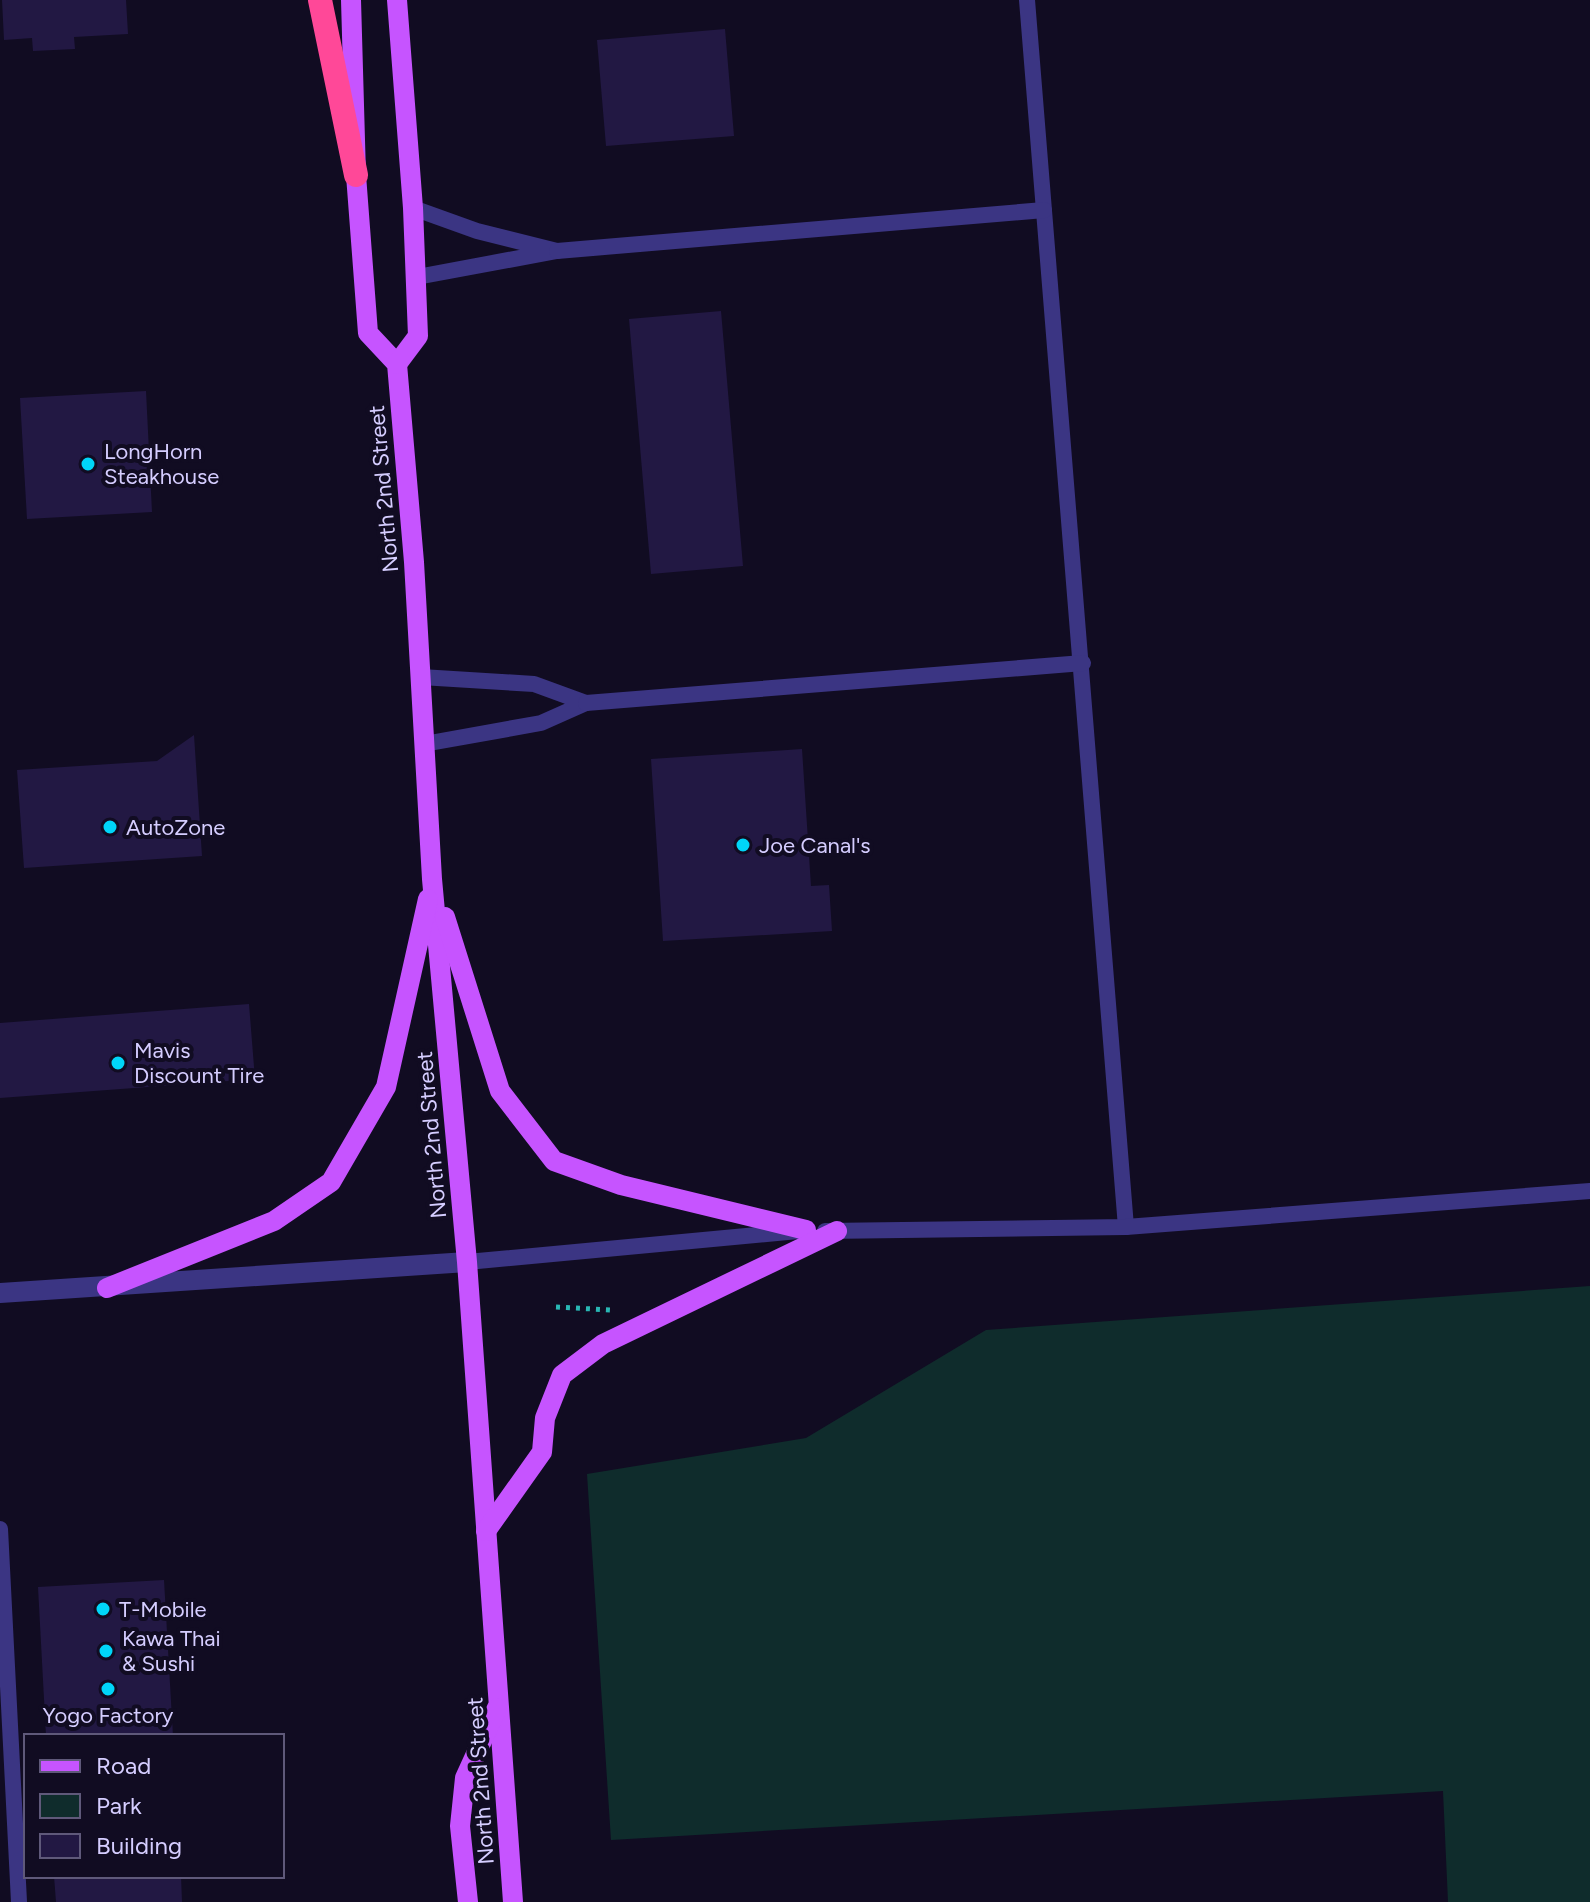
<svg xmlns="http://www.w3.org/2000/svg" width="1590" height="1902" font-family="Figtree,sans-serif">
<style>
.green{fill:#0f2c2c}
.building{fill:#221843}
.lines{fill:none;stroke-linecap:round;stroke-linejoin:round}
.path{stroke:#29b7b4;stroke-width:5;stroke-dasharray:4 6;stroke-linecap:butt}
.lane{stroke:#3b3583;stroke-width:16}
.street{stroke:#3b3583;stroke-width:20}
.primary{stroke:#c654ff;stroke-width:20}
.highway{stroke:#ff4898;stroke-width:24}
.poi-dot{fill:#00d5f8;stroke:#110c22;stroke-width:3}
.labels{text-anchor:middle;stroke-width:8;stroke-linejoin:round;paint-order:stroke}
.poi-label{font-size:22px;fill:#d5cdff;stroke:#110c22;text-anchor:start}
.street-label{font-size:22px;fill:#d5cdff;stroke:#110c22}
</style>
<rect width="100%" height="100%" fill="#110c22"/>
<!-- green -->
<path class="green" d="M1590 1286V1902H1448L1443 1791 611 1840 587 1474 806 1438 986 1330Z"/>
<!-- building -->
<g class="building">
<path d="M2 0H126L128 34 74 37 75 49 33 51 32 38 4 40Z"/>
<path d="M725 29 734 136 606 146 597 40Z"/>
<path d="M721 311 743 566 651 574 629 319Z"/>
<path d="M146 391 152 512 27 519 20 398Z"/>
<path d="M194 735 202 856 24 868 17 770 157 761Z"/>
<path d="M802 749 811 886 829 885 832 931 663 941 651 759Z"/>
<path d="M249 1004 255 1079 0 1098V1023Z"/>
<path d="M164 1580 173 1736H46L38 1587Z"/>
<path d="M54 1876H181L182 1902H56Z"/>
</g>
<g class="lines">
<!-- path -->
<path class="path" d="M556 1307 611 1310"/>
<!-- lane -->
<g class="lane">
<path d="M1027 0 1126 1227"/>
<path d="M413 208 477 231 557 251 417 277"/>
<path d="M557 251 1044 210"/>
<path d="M421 677 534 684 586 703 541 723 424 744"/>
<path d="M586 703 1083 663"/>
<path d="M825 1231 1126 1227 1590 1191"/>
<path d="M467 1262 798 1231"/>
<path d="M0 1529 19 1902"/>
</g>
<!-- street -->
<path class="street" d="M0 1293 467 1262"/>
<!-- primary -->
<g class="primary">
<path d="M351 0 356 175 368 333 397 364 414 562 432 879 467 1262 513 1902"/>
<path d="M397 0 413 208 418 336 397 364"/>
<path d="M445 917 500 1091 554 1161 621 1185 806 1230"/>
<path d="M107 1288 274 1221 331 1182 386 1087 428 899"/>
<path d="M486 1531 542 1452 545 1418 562 1375 603 1344 837 1231"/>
<path d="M468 1902 460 1826 465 1778 497 1708"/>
</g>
<!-- highway -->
<path class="highway" d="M320 0 356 175"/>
</g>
<!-- markers -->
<g class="poi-dot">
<circle cx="88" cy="464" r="8"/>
<circle cx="110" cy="827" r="8"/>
<circle cx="743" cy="845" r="8"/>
<circle cx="118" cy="1063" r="8"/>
<circle cx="103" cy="1609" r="8"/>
<circle cx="106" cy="1651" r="8"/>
<circle cx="108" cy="1689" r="8"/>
</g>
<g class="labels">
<!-- poi labels -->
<g class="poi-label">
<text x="104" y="459">LongHorn<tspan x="104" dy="25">Steakhouse</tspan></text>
<text x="126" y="835">AutoZone</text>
<text x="759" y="853">Joe Canal's</text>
<text x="134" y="1058">Mavis<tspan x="134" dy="25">Discount Tire</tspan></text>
<text x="119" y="1617">T-Mobile</text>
<text x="122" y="1646">Kawa Thai<tspan x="122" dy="25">&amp; Sushi</tspan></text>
<text x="108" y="1723" text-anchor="middle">Yogo Factory</text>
</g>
<!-- street labels -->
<g class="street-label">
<text transform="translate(383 489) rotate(-95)" y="8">North 2nd Street</text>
<text transform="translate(431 1135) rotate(-95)" y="8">North 2nd Street</text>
<text transform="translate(480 1781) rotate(-94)" y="8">North 2nd Street</text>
</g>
</g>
<!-- legend -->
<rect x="24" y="1734" width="260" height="144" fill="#110c22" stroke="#5f597a" stroke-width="2"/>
<rect x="40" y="1760" width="40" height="12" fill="#c654ff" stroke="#5f597a" stroke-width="2"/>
<text x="96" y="1774" font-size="24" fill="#d5cdff">Road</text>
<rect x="40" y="1794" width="40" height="24" fill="#0f2c2c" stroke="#5f597a" stroke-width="2"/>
<text x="96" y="1814" font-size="24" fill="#d5cdff">Park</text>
<rect x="40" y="1834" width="40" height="24" fill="#221843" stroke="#5f597a" stroke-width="2"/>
<text x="96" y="1854" font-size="24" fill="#d5cdff">Building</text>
</svg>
